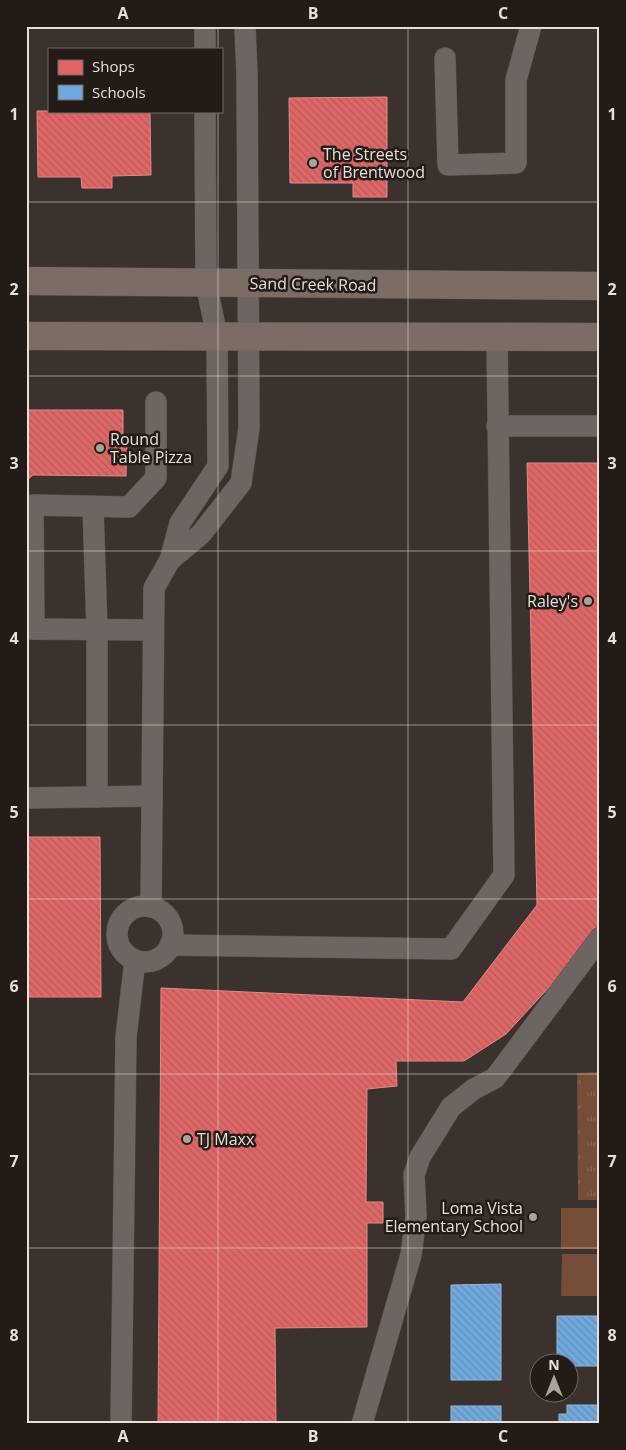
<svg xmlns="http://www.w3.org/2000/svg" width="626" height="1450" font-family="'Open Sans',sans-serif">
<style>
.grass{fill:#744e36}
.park{fill:url(#park-tufts)}
.shops{fill:url(#shops-back-hatch);stroke:#e38a88}
.schools{fill:url(#schools-back-hatch);stroke:#94b8db}
.lines{fill:none;stroke-linecap:round;stroke-linejoin:round}
.minor-casing{stroke:#564e49;stroke-width:22}
.major-casing{stroke:#564e49;stroke-width:29}
.minor{stroke:#6c6561;stroke-width:21}
.major{stroke:#7b6d63;stroke-width:28}
.grid{fill:none;stroke:#e9ded8;stroke-width:1;stroke-opacity:0.55}
.poi-dot{fill:#aca29c;stroke:#221b16;stroke-width:2}
.labels{text-anchor:middle;stroke-width:5;stroke-linejoin:round;paint-order:stroke}
.poi-label{font-size:16px;fill:#e9ded8;stroke:#221b16;text-anchor:start}
.street-label{font-size:16px;fill:#e9ded8;stroke:#221b16}
.neatline{fill:none;stroke:#e9ded8;stroke-width:2}
.grid-label{font-size:16px;text-anchor:middle;font-weight:bold;fill:#e9ded8}
</style>
<defs>
<pattern id="park-tufts" width="24" height="20" patternUnits="userSpaceOnUse" patternTransform="scale(1.25)"><rect width="24" height="20" fill="#744e36"/><path d="M3 7l-1-3M5 7V3M7 7l1-3M15 17l-1-3M17 17v-4M19 17l1-3" fill="none" stroke="#886752"/></pattern>
<pattern id="shops-back-hatch" width="6" height="6" patternUnits="userSpaceOnUse" patternTransform="scale(1.25)"><rect width="6" height="6" fill="#e06666"/><path d="M-1 5l2 2M0 0l6 6M5-1l2 2" fill="none" stroke="#b25c5b"/></pattern>
<pattern id="schools-back-hatch" width="6" height="6" patternUnits="userSpaceOnUse" patternTransform="scale(1.25)"><rect width="6" height="6" fill="#6fa8dc"/><path d="M-1 5l2 2M0 0l6 6M5-1l2 2" fill="none" stroke="#658fb5"/></pattern>
</defs>
<rect width="100%" height="100%" fill="#3b322d"/>
<!-- grass -->
<g class="grass">
<rect x="561" y="1208" width="39" height="41"/>
<path d="M562 1254H600V1296H561Z"/>
</g>
<!-- park -->
<path class="park" d="M600 1072V1200H578L577 1073Z"/>
<!-- shops -->
<g class="shops">
<path d="M387 97V197H353V183H290L289 98Z"/>
<path d="M37 111H150L151 175 112 176V188H82L81 177H38Z"/>
<path d="M26 410H123V438H127L126 476 33 475 26 481Z"/>
<path d="M527 463H600V932L506 1034 464 1061H396L397 1086 367 1089 366 1202H383V1223H367V1327L275 1328 276 1424H158L161 988 463 1002 537 905Z"/>
<path d="M26 837H100L101 997H26Z"/>
</g>
<!-- schools -->
<g class="schools">
<path d="M501 1284V1380H451V1285Z"/>
<path d="M557 1316H600V1366H568V1362H557Z"/>
<path d="M567 1405H600V1424H559V1414H567Z"/>
<rect x="451" y="1406" width="50" height="18"/>
</g>
<g class="lines">
<defs>
<g id="minor">
<path d="M205 49V26"/>
<path d="M445 58 448 165 516 163V80L531 26"/>
<path d="M497 426H600"/>
<path d="M93 507 97 630V797"/>
<path d="M170 560 201 534 241 483 249 428 247 75 245 26"/>
<path d="M26 629 153 630"/>
<path d="M34 629 33 505 129 507 156 478V402"/>
<path d="M26 798 152 796"/>
<circle cx="145" cy="934" r="28"/>
<path d="M151 907 154 588 170 560 180 523 218 466 217 336 206 283 205 111"/>
<path d="M170 945 451 949 504 875 497 337"/>
<path d="M121 1424 126 1037 135 960"/>
<path d="M362 1424 411 1255 416 1216 414 1175 420 1157 451 1107 474 1089 495 1078 600 938"/>
</g>
<g id="major">
<path d="M26 281 600 286"/>
<path d="M26 336 600 337"/>
</g>
</defs>
<!-- minor casing -->
<use href="#minor" class="minor-casing"/>
<!-- major casing -->
<use href="#major" class="major-casing"/>
<!-- minor -->
<use href="#minor" class="minor"/>
<!-- major -->
<use href="#major" class="major"/>
</g>
<!-- grid -->
<path class="grid" d="M218 26V49M408 26V1424M218 111V1424M26 202H600M26 376H600M26 551H600M26 725H600M26 899H600M26 1074H600M26 1248H600"/>
<!-- markers -->
<g class="poi-dot">
<circle cx="313" cy="163" r="5"/>
<circle cx="100" cy="448" r="5"/>
<circle cx="588" cy="601" r="5"/>
<circle cx="187" cy="1139" r="5"/>
<circle cx="533" cy="1217" r="5"/>
</g>
<g class="labels">
<!-- poi labels -->
<g class="poi-label">
<text x="323" y="160">The Streets<tspan x="323" dy="18">of Brentwood</tspan></text>
<text x="110" y="445">Round<tspan x="110" dy="18">Table Pizza</tspan></text>
<text x="578" y="607" text-anchor="end">Raley's</text>
<text x="197" y="1145">TJ Maxx</text>
<text x="523" y="1214" text-anchor="end">Loma Vista<tspan x="523" dy="18">Elementary School</tspan></text>
</g>
<!-- street labels -->
<g class="street-label">
<text transform="translate(313 284) rotate(1)" y="6">Sand Creek Road</text>
</g>
</g>
<!-- border -->
<rect width="626" height="1450" fill="none" stroke="#221b16" stroke-width="55"/>
<!-- legend -->
<rect x="48" y="48" width="175" height="65" fill="#221b16" stroke="#726964"/>
<rect x="58" y="60" width="25" height="15" fill="#e06666" stroke="#726964"/>
<text x="92" y="72" font-size="15" fill="#e9ded8">Shops</text>
<rect x="58" y="85" width="25" height="15" fill="#6fa8dc" stroke="#726964"/>
<text x="92" y="98" font-size="15" fill="#e9ded8">Schools</text>
<!-- north arrow -->
<g transform="translate(554 1378)"><circle r="24" fill="#221b16" stroke="#726964"/>
<path d="M0-4L9 19L0 12L-9 19Z" fill="#aca29c"/>
<text y="-8" font-size="14" font-weight="bold" text-anchor="middle" fill="#e9ded8">N</text>
</g>
<rect x="28" y="28" width="570" height="1394" class="neatline"/>
<g class="grid-label">
<text x="123" y="19">A</text>
<text x="313" y="19">B</text>
<text x="503" y="19">C</text>
<text x="14" y="120">1</text>
<text x="612" y="120">1</text>
<text x="14" y="295">2</text>
<text x="612" y="295">2</text>
<text x="14" y="469">3</text>
<text x="612" y="469">3</text>
<text x="14" y="644">4</text>
<text x="612" y="644">4</text>
<text x="14" y="818">5</text>
<text x="612" y="818">5</text>
<text x="14" y="992">6</text>
<text x="612" y="992">6</text>
<text x="14" y="1167">7</text>
<text x="612" y="1167">7</text>
<text x="14" y="1341">8</text>
<text x="612" y="1341">8</text>
<text x="123" y="1442">A</text>
<text x="313" y="1442">B</text>
<text x="503" y="1442">C</text>
</g>
</svg>
